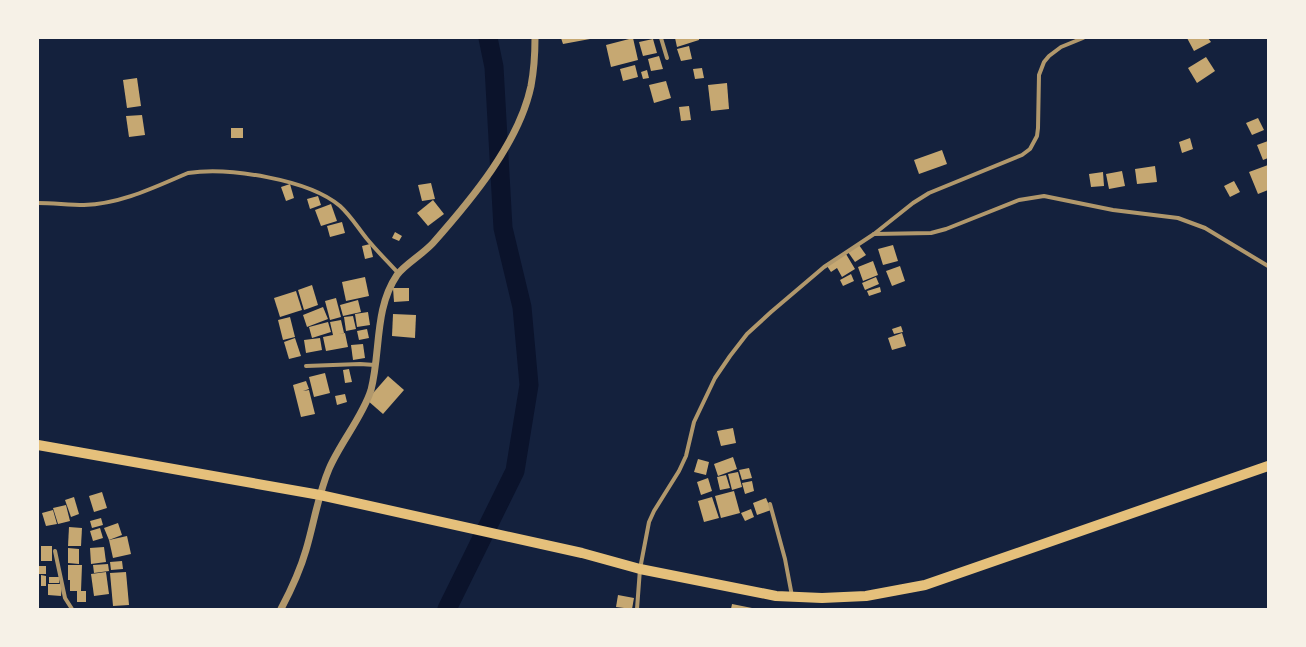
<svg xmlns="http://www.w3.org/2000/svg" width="1306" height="647" font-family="'Sofia Sans Condensed',sans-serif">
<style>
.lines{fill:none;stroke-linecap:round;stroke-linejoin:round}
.river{stroke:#0b132b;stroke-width:19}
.building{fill:#c6a872}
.minor{stroke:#b1986c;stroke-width:4}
.tertiary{stroke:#b1986c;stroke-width:7}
.primary{stroke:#e5c07b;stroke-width:10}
</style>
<rect width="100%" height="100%" fill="#14213d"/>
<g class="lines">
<!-- river -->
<path class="river" d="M447 609 515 471 529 385 522 307 503 228 494 67 488 38"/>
</g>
<!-- building -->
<g class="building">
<path d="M561 38H590V39L563 44Z"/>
<path d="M633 38 638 60 611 67 606 45Z"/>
<path d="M675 38H699V40L677 47Z"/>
<path d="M1187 38H1208L1211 42 1194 51Z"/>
<path d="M653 39 657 53 643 56 639 42Z"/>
<path d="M689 46 692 59 681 61 677 49Z"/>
<path d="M659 56 663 69 651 71 648 59Z"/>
<path d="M1206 57 1215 71 1197 83 1188 68Z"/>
<path d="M635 65 638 77 623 81 620 69Z"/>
<path d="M702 68 704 78 695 79 693 69Z"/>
<path d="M647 70 649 78 643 79 641 72Z"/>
<path d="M137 78 141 106 127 108 123 80Z"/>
<path d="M666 81 671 98 654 103 649 85Z"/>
<path d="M727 83 729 109 711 111 708 85Z"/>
<path d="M689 106 691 120 681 121 679 107Z"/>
<path d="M142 115 145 135 129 137 126 116Z"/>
<path d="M1258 118 1264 130 1252 135 1246 123Z"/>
<rect x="231" y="128" width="12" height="10"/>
<path d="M1190 138 1193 149 1182 153 1179 142Z"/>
<path d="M1268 141V158L1263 160 1257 145Z"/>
<path d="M942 150 947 164 919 174 914 160Z"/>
<path d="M1268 165V190L1258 194 1249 172Z"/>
<path d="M1155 166 1157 182 1137 184 1135 169Z"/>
<path d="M1122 171 1125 186 1109 189 1106 174Z"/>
<path d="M1103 172 1104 186 1091 187 1089 174Z"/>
<path d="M1234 181 1240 192 1230 197 1224 186Z"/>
<path d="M431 183 435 199 422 201 418 185Z"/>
<path d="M290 184 294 198 286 201 281 187Z"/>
<path d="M318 196 321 205 310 209 307 199Z"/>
<path d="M433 200 444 214 428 226 417 213Z"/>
<path d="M331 204 337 221 321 226 315 210Z"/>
<path d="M342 222 345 233 330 237 327 226Z"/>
<path d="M395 232 402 236 399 241 392 238Z"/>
<path d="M370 244 373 257 365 259 362 246Z"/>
<path d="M859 245 866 255 855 262 848 252Z"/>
<path d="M893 245 898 261 883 265 878 249Z"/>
<path d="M846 254 855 269 842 277 837 268 831 272 827 266Z"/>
<path d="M873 261 878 275 863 281 858 267Z"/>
<path d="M900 266 905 281 892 286 886 271Z"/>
<path d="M851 274 854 281 843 286 840 280Z"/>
<path d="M365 277 369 296 346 301 342 282Z"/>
<path d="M876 277 879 284 865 290 862 283Z"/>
<path d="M312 285 318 305 304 310 298 290Z"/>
<path d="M880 287 881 292 869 296 867 291Z"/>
<path d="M393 288H409V301L394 302Z"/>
<path d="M296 291 302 310 280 317 274 298Z"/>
<path d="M336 298 341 317 330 320 325 301Z"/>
<path d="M358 300 361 312 343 316 340 305Z"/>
<path d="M323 307 328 319 307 327 303 315Z"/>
<path d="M368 312 370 325 357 327 355 314Z"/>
<path d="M393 314 416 315 415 338 392 336Z"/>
<path d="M353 316 356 329 346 331 344 317Z"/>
<path d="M290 317 295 337 283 340 278 320Z"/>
<path d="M341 320 344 333 339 334 345 333 348 347 326 351 323 337 333 335 330 322Z"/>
<path d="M328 322 331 332 312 338 309 327Z"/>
<path d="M901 326 903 332 894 334 892 329Z"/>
<path d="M367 329 369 338 359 340 357 331Z"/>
<path d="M902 333 906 346 892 350 888 338Z"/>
<path d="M295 338 301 356 289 359 284 342Z"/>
<path d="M320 338 322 350 306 353 304 340Z"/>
<path d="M363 344 365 358 353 360 351 345Z"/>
<path d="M349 369 352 382 345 383 343 370Z"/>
<path d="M325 373 330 393 314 397 309 377Z"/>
<path d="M388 376 404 390 383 414 367 400Z"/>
<path d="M306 381 309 389 303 391 309 390 315 414 301 417 293 385Z"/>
<path d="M345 394 347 402 337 405 335 396Z"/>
<path d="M733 428 736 443 721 446 717 431Z"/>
<path d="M733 457 737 469 718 476 714 464Z"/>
<path d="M698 459 709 462 706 475 694 472Z"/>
<path d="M749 468 752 478 742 480 739 470Z"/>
<path d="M738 472 742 487 732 490 728 474Z"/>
<path d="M726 475 730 488 720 490 717 477Z"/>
<path d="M708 478 712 491 701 495 697 482Z"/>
<path d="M752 481 754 491 745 494 742 483Z"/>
<path d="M734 491 740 513 721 518 715 496Z"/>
<path d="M102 492 107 508 94 512 89 496Z"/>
<path d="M74 497 79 514 71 517 65 500Z"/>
<path d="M712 497 719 518 704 522 698 501Z"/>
<path d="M766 498 771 510 757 515 753 503Z"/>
<path d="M66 505 70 521 58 524 53 508Z"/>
<path d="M751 509 754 517 745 521 741 513Z"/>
<path d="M53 510 57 524 46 526 42 513Z"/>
<path d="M101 518 103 525 92 528 90 521Z"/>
<path d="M118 523 122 535 109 540 104 528Z"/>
<path d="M69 527 82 528 81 546H68Z"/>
<path d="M100 528 103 538 93 541 90 531Z"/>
<path d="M127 536 131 554 113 558 109 540Z"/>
<rect x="41" y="546" width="11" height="15"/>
<path d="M104 547 106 562 91 564 90 548Z"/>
<path d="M68 548 79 549V564L68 563Z"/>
<path d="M122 561 123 569 111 570 110 562Z"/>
<path d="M108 564 109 571 94 573 93 565Z"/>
<path d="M68 565H82L81 591H86V602H77V591H70V580H68Z"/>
<rect x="39" y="566" width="7" height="8"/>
<path d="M106 572 109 594 94 596 91 574Z"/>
<path d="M126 572 129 605 113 606 110 573Z"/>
<path d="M41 575 46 576V586H41Z"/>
<rect x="49" y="577" width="10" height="6"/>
<path d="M48 584H62L61 596 48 595Z"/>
<path d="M618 595 634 598 632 609 616 607Z"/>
<path d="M732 604 752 608V609H731Z"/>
</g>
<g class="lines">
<!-- minor -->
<g class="minor">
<path d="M661 38 667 58"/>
<path d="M38 203C53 203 69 205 84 205 121 204 155 187 188 173 228 167 308 179 340 206 351 216 358 228 367 239 377 251 388 262 398 273"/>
<path d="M874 234 931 233 946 229 1019 200 1044 196 1113 210 1178 218 1205 228 1268 266"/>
<path d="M306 366 360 364 375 365"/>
<path d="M770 504 785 559 792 596"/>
<path d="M55 551 65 598 72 609"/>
<path d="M637 609 640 569 649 522 654 511 679 471 686 456 694 422 715 378 730 356 747 334 771 312 824 267 874 234 913 203 929 193 1022 155 1030 149 1037 136 1038 128 1039 75 1044 62 1049 56 1061 47 1083 38"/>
</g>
<!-- tertiary -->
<path class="tertiary" d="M281 609C291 590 300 571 306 550 314 523 318 495 329 469 340 443 363 416 371 390 381 351 374 309 397 275 404 265 423 254 433 243 471 200 519 143 531 86 534 70 535 54 535 38"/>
<!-- primary -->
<path class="primary" d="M38 445 320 495 582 553 640 569 776 596 822 598 866 596 925 585 1268 466"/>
</g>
<!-- border -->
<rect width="1306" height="647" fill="none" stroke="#f6f1e7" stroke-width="78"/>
</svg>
